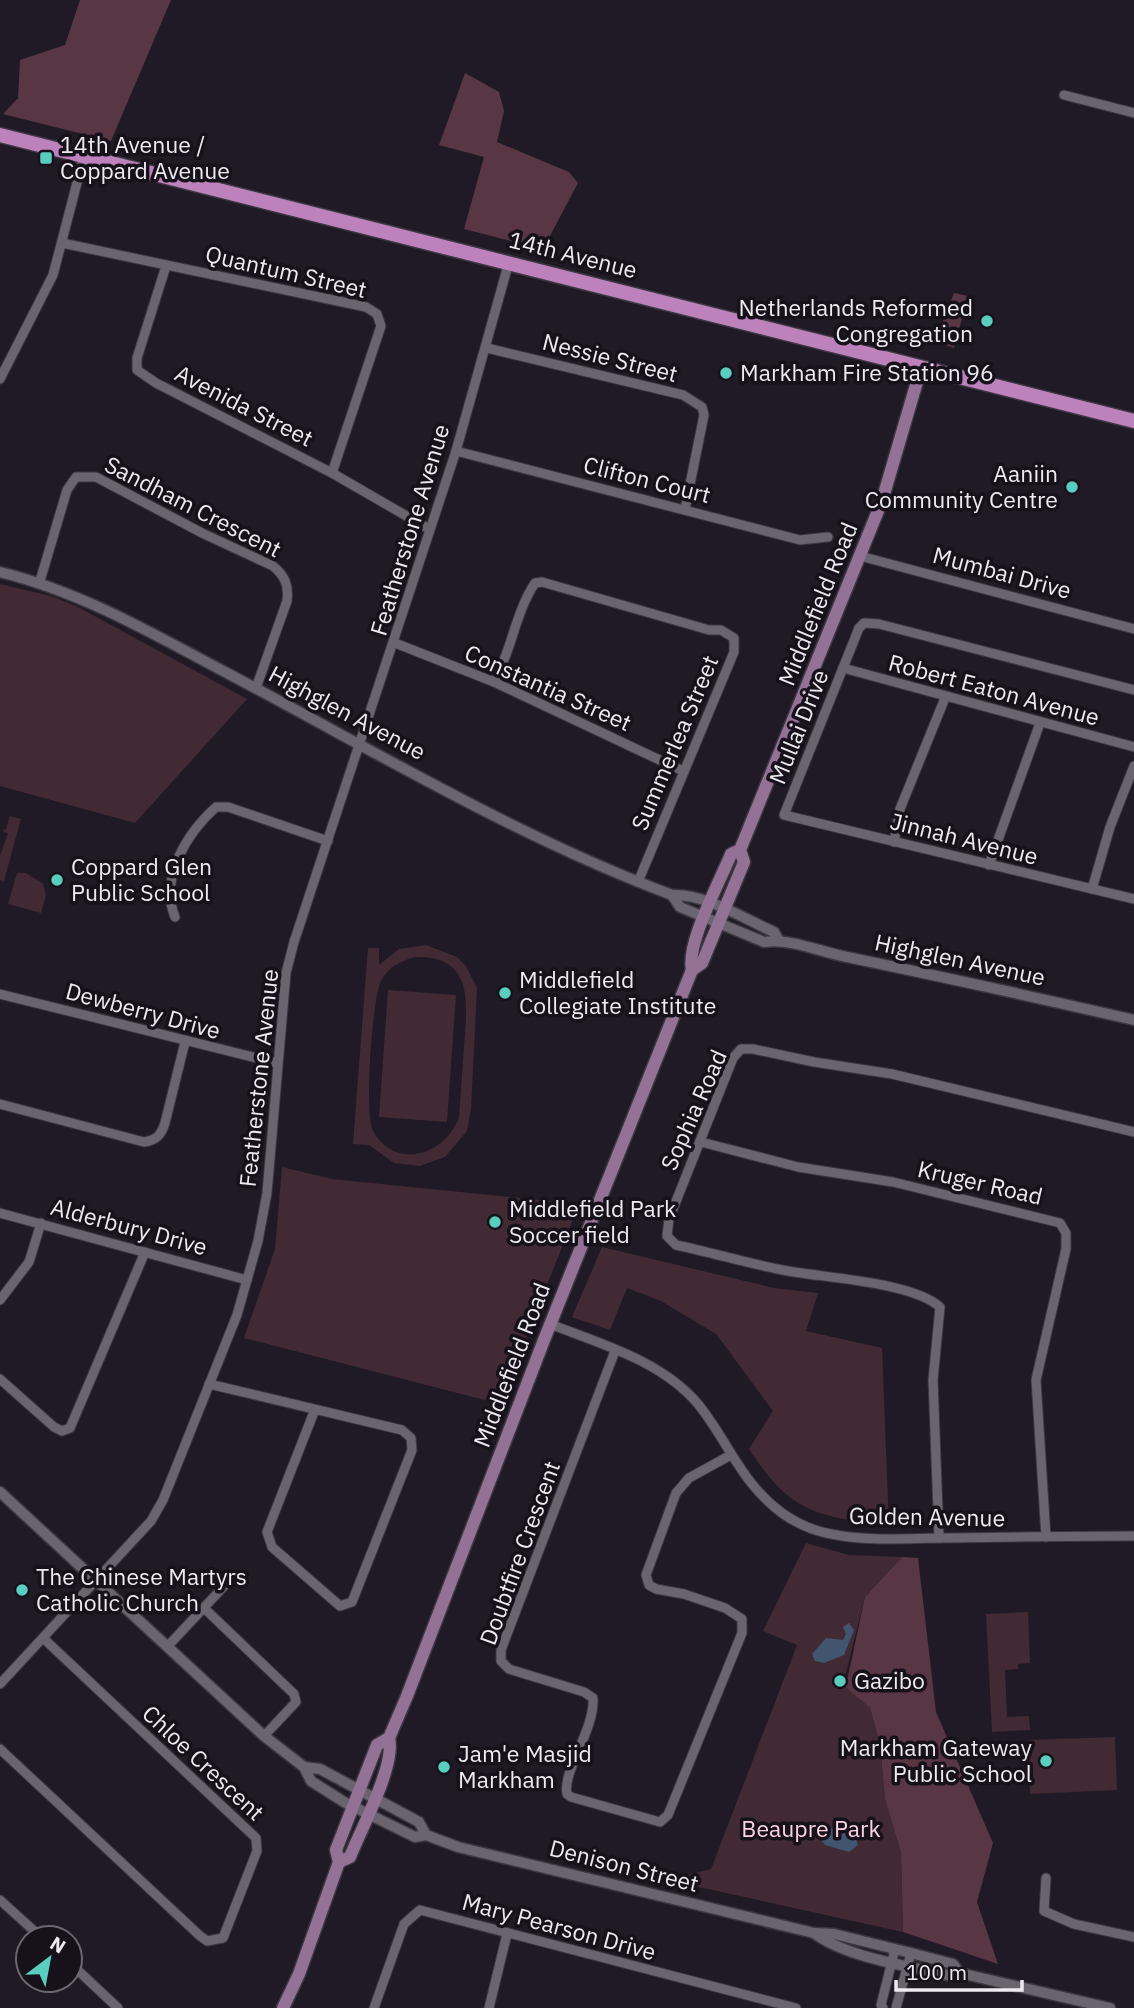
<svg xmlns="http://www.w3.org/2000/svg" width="1134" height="2008" font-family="'IBM Plex Sans',sans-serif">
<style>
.green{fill:#412a33;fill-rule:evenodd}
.forest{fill:#593644}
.water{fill:#415571}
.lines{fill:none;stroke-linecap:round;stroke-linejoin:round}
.minor-casing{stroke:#3b3740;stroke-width:11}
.tertiary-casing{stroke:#3b3740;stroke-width:13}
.secondary-casing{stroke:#3b3740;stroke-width:15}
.primary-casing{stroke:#3b3740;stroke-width:17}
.minor{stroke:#6a6471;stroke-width:9}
.tertiary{stroke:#6a6471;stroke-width:10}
.secondary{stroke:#937296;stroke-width:12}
.primary{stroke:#bd81bb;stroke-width:14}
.poi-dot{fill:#5acebe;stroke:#16111b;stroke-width:2.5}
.labels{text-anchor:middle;stroke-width:7;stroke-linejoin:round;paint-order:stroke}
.poi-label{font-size:23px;fill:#edeaf1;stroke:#16111b;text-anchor:start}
.street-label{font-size:23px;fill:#edeaf1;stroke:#16111b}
.park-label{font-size:23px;fill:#fbd2e0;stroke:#16111b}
</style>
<rect width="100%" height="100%" fill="#1f1a25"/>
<!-- green -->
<g class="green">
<path d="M0 584 51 596 78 607 247 699 135 823 0 786Z"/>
<path d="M10 816 21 819 4 881 0 880V856L8 833 2 831 6 829Z"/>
<path d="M17 873H26L43 884 46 895 41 913 8 904Z"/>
<path d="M426 945 457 957 466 966 477 988 471 1109 467 1131 445 1157 420 1166 394 1163 369 1145 353 1144 368 948H379V965L399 949ZM415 957C475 955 467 1005 464 1047 462 1071 461 1094 459 1117 446 1155 395 1171 373 1131 364 1114 372 999 381 981 388 967 401 961 415 957Z"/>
<path d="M388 990 456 995 447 1122 379 1117Z"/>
<path d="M282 1167 332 1179 579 1204 500 1404 244 1338 275 1249Z"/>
<path d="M602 1247 774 1288 818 1293 806 1331 882 1348 889 1527C815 1514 792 1515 749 1449L773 1411 716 1334 661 1301 627 1288 610 1330 572 1317Z"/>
<path d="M806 1543 849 1555 902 1557 865 1597 843 1685 870 1708 880 1745 885 1799 901 1853 903 1932 667 1880 711 1869 797 1645 763 1631Z"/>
<path d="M1028 1612 1030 1663 1018 1664V1669L1005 1670 1007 1717 1029 1716 1030 1730 992 1732 986 1614Z"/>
<path d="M1115 1737 1117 1790 1030 1794 1028 1740Z"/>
</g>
<!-- forest -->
<g class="forest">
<path d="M80 0H171L111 141 3 114 18 98 20 60 65 45Z"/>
<path d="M465 73 499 92 504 111 497 142 569 172 578 183 543 249 464 229 484 157 439 145Z"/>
<path d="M954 293 968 296 954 348 935 342Z"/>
<path d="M902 1557 918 1558 936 1712 993 1843 977 1902 998 1964 903 1932 901 1853 885 1799 880 1745 870 1708 843 1685 848 1676 865 1597Z"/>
</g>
<!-- water -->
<g class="water">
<path d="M849 1623 854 1630 844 1655 824 1663 815 1661 812 1654 826 1638 843 1640 846 1634 843 1627Z"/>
<path d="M816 1821 842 1833 853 1830 858 1845 849 1852 825 1845 810 1825Z"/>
</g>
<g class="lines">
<defs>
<g id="minor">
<path d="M1064 95 1134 113"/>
<path d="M62 243 366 307 377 314 381 326 332 473"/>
<path d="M166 266 137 358V370L156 383 332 473 429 529"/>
<path d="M487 348 683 395 702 407 704 415 685 509"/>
<path d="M0 379 53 275 84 156"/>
<path d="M456 451 800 540 828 537"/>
<path d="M860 556 1134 629"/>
<path d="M40 581 67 490 76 477H96L202 533 273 566C285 576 289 585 287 601L256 688"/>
<path d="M395 643 494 682 683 771"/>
<path d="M843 668 1134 747"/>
<path d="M494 682C512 650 515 613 535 583L542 582 709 630H721L734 638V652L638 882"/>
<path d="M1134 690 879 624 864 623 859 628 784 815 1134 899"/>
<path d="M894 842 900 809 945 698"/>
<path d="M989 865 1040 723"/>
<path d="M1092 889 1110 827 1134 766"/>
<path d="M175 917C159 878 187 833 216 807H228L328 841"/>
<path d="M0 994 277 1063"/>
<path d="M0 1104 144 1142C157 1140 161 1135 165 1123L185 1042"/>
<path d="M701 1142 798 1167 893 1182 1060 1223 1066 1233V1249L1036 1380 1046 1537"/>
<path d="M0 1213 247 1280"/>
<path d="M0 1300 29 1262 41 1223"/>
<path d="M550 1324C601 1344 662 1361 698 1404 728 1441 741 1483 782 1513 796 1523 814 1531 831 1534 868 1542 910 1538 948 1538 1010 1537 1072 1536 1134 1536"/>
<path d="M615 1351 501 1650V1661L509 1669 584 1692 593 1698C595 1730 562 1771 567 1794L571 1797 660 1822 668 1815 742 1633V1619L725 1608 684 1594 656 1589 649 1585 646 1575 676 1493 689 1478 729 1456"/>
<path d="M0 1379 54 1427 62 1431 70 1428 145 1252"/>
<path d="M209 1384 402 1430 411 1438 412 1450 352 1602 340 1606 272 1547 267 1532 314 1412"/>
<path d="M939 1538 933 1380 940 1307C912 1282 826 1278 788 1271 750 1264 714 1253 676 1245L667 1236 669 1219 733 1058 741 1049H753L814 1062 892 1074 1134 1132"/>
<path d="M204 1608 294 1694 296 1702 264 1736"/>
<path d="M167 1647 226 1584"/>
<path d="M0 1684 151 1521 163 1500 237 1315 258 1241 267 1193 286 973 294 942 456 451 509 262"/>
<path d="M0 1749 199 1935 207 1941 223 1938 257 1851 256 1838 43 1638"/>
<path d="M1046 1878 1044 1911 1074 1924 1134 1937"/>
<path d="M0 1900 42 1938"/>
<path d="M70 1963 118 2008"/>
<path d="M374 2008 404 1924 420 1910 796 2008"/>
<path d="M489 2008 507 1934"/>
<path d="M883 2008 881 2005 895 1949"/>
<path d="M896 2008 911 1953"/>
</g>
<g id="tertiary">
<path d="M0 572C82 592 153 634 227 673 373 750 517 837 672 895 705 893 744 919 774 932L778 939"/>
<path d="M672 895 680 907 764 942C791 938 820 952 847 957 943 977 1039 998 1134 1020"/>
<path d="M0 1492 264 1736 304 1767 320 1769 419 1822 426 1835"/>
<path d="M304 1767 311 1781 344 1802 415 1837 426 1835 458 1847 814 1933 834 1934 911 1953 953 1964 960 1973"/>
<path d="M814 1933C847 1958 910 1966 951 1976L960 1973 1110 2008"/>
</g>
<g id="secondary">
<path d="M692 970C686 943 720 882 731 854L740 850 882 501 921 368"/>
<path d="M339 1862 350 1857C361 1829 396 1765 389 1738"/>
<path d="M283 2008 299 1974 339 1862 336 1850 377 1745 389 1738 407 1696 544 1340 692 970 702 963 744 862 740 850"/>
</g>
<path id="primary" d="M0 135 1134 421"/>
</defs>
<!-- minor casing -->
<use href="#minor" class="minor-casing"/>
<!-- tertiary casing -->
<use href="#tertiary" class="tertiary-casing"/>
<!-- secondary casing -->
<use href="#secondary" class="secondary-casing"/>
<!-- primary casing -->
<use href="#primary" class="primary-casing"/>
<!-- minor -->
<use href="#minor" class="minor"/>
<!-- tertiary -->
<use href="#tertiary" class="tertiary"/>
<!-- secondary -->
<use href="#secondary" class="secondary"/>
<!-- primary -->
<use href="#primary" class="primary"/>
</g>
<!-- markers -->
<g class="poi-dot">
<rect x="39" y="151" width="14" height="14" rx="3.5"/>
<circle cx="987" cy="321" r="7"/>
<circle cx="726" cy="373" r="7"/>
<circle cx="1072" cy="487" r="7"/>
<circle cx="57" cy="880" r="7"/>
<circle cx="505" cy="993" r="7"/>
<circle cx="495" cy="1222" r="7"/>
<circle cx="22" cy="1590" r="7"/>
<circle cx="840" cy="1681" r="7"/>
<circle cx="1046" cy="1761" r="7"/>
<circle cx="444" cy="1767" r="7"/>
</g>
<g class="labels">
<!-- poi labels -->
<g class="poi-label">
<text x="60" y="153">14th Avenue /<tspan x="60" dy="26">Coppard Avenue</tspan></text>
<text x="973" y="316" text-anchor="end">Netherlands Reformed<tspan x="973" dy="26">Congregation</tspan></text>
<text x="740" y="381">Markham Fire Station 96</text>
<text x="1058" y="482" text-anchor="end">Aaniin<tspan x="1058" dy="26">Community Centre</tspan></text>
<text x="71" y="875">Coppard Glen<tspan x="71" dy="26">Public School</tspan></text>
<text x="519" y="988">Middlefield<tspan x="519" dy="26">Collegiate Institute</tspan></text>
<text x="509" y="1217">Middlefield Park<tspan x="509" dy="26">Soccer field</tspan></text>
<text x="36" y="1585">The Chinese Martyrs<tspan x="36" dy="26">Catholic Church</tspan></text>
<text x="854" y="1689">Gazibo</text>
<text x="1032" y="1756" text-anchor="end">Markham Gateway<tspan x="1032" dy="26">Public School</tspan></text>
<text x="458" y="1762">Jam'e Masjid<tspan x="458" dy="26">Markham</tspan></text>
</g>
<!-- street labels -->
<g class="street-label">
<text transform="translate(573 255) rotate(14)" y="8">14th Avenue</text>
<text transform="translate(286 272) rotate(13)" y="8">Quantum Street</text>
<text transform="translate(610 358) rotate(14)" y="8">Nessie Street</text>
<text transform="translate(244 406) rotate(27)" y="8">Avenida Street</text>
<text transform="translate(647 480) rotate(14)" y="8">Clifton Court</text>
<text transform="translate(193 507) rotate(27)" y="8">Sandham Crescent</text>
<text transform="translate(410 530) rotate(-73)" y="8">Featherstone Avenue</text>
<text transform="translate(1002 573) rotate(15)" y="8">Mumbai Drive</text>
<text transform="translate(818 604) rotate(-68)" y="8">Middlefield Road</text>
<text transform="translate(548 688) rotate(24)" y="8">Constantia Street</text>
<text transform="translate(994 690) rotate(15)" y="8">Robert Eaton Avenue</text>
<text transform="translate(347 713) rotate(28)" y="8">Highglen Avenue</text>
<text transform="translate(799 727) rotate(-68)" y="8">Mullai Drive</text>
<text transform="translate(675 743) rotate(-67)" y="8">Summerlea Street</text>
<text transform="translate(964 839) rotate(14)" y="8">Jinnah Avenue</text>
<text transform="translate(960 960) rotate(12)" y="8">Highglen Avenue</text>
<text transform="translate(143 1011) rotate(15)" y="8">Dewberry Drive</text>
<text transform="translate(259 1078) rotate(-84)" y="8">Featherstone Avenue</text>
<text transform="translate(694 1110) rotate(-66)" y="8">Sophia Road</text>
<text transform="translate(980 1183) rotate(13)" y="8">Kruger Road</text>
<text transform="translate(129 1227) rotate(15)" y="8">Alderbury Drive</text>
<text transform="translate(512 1365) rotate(-69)" y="8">Middlefield Road</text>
<text transform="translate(927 1517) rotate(1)" y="8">Golden Avenue</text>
<text transform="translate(520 1553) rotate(-70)" y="8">Doubtfire Crescent</text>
<text transform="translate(203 1763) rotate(43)" y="8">Chloe Crescent</text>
<text transform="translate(624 1866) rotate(14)" y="8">Denison Street</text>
<text transform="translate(559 1927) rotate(15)" y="8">Mary Pearson Drive</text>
</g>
<!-- park labels -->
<g class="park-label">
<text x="811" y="1837">Beaupre Park</text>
</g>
</g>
<!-- north arrow -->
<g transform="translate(49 1959) rotate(32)"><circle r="33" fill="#16111b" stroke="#6c6871" stroke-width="2"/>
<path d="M0-5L12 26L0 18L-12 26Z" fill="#5acebe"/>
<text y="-10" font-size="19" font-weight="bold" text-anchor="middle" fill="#edeaf1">N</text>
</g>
<!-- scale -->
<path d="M896 1980v10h126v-10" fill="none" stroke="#edeaf1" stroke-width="3.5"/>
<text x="906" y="1980" font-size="21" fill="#edeaf1" stroke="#16111b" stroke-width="5" paint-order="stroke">100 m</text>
</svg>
